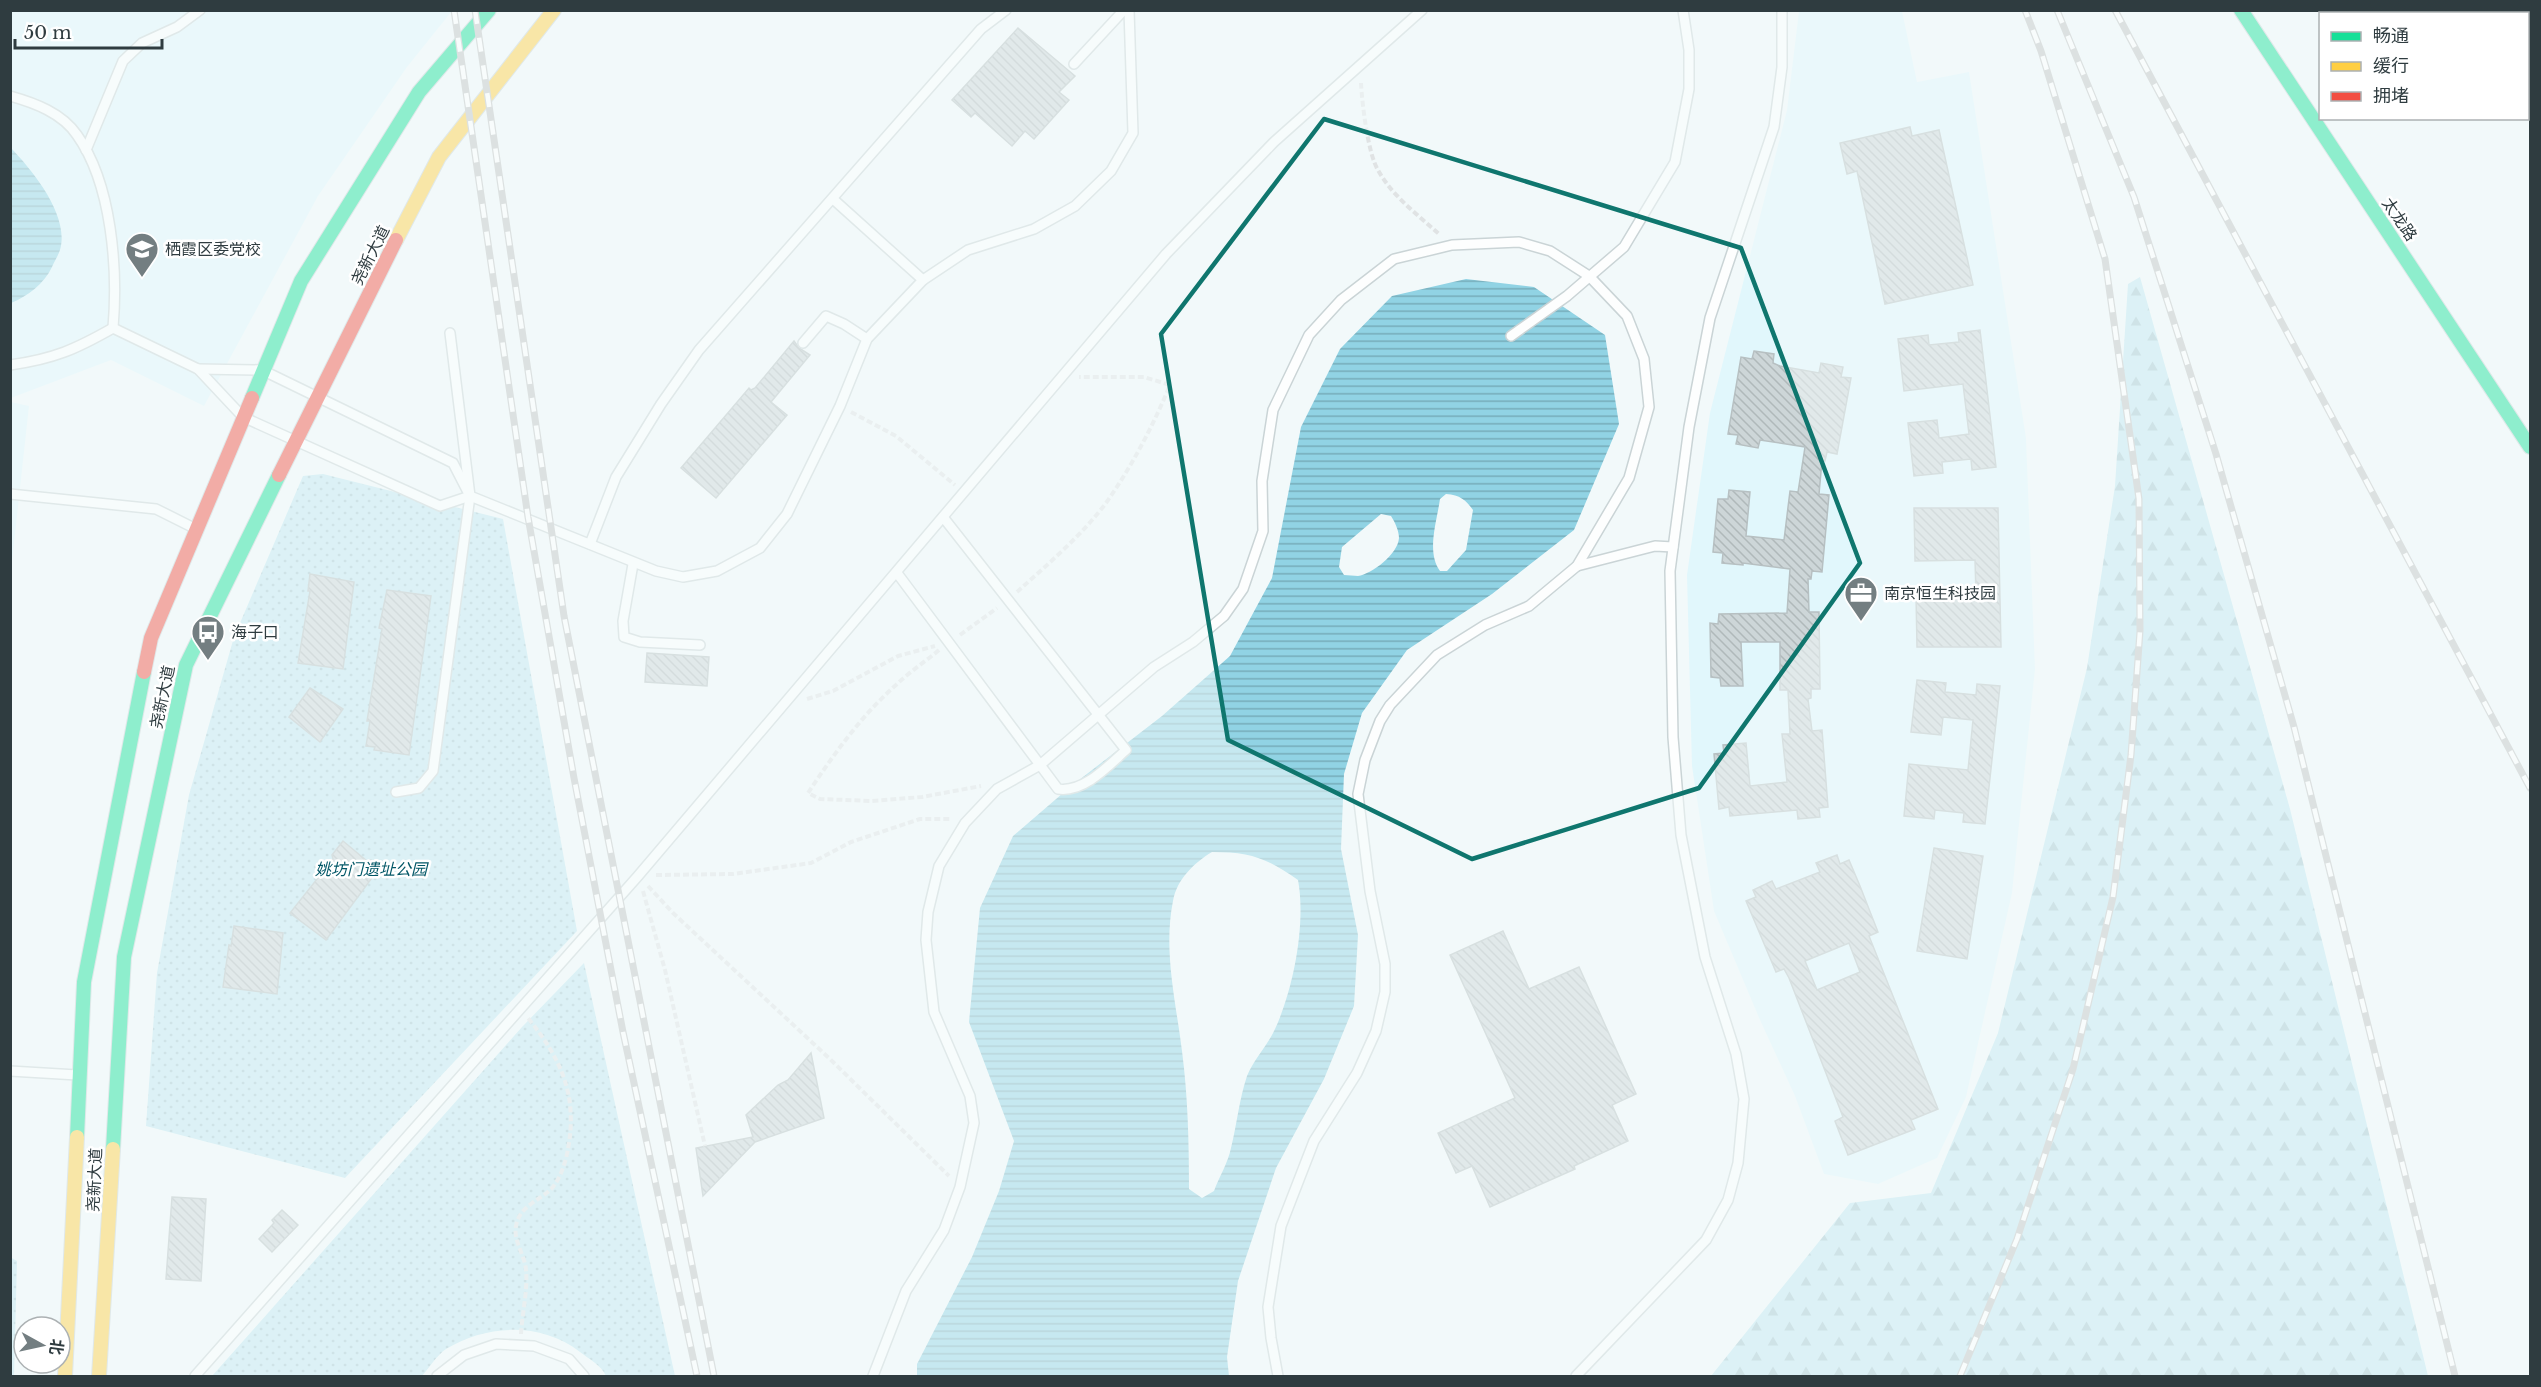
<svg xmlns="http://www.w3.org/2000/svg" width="2541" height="1387" font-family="'Libre Baskerville','Noto Sans SC',serif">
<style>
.built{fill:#e1f7fc}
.grass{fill:url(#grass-dots)}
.forest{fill:url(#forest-firs)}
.water{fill:url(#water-rules);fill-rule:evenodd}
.building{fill:url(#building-back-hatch);stroke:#b7c0c2;stroke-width:1.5;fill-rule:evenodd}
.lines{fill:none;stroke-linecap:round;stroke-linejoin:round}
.lane-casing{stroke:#cad4d6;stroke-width:12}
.fast-casing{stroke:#cad4d6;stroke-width:16}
.slow-casing{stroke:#cad4d6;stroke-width:16}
.jam-casing{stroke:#cad4d6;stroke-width:16}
.path{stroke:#e0e3e4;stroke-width:4;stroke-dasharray:6 3;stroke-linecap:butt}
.lane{stroke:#fdfefe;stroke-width:9}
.fast{stroke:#16e098;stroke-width:14}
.slow{stroke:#ffcf43;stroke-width:14}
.jam{stroke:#f24e42;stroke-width:14}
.rail-casing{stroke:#c2c4c4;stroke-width:7}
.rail{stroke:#fff;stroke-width:4.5;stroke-dasharray:14;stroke-linecap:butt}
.marked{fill:none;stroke:#0f766e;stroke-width:4.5;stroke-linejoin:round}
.labels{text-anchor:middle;stroke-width:5;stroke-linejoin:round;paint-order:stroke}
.street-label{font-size:16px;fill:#2f3c40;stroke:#fff}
.poi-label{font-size:16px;fill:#2f3c40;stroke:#fff;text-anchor:start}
.park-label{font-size:16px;font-style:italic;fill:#025767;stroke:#fff}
</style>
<defs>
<pattern id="grass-dots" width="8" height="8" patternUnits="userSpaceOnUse" patternTransform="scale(1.5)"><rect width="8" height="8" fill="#c0e7f1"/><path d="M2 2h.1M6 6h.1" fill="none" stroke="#a5c7d0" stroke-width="1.8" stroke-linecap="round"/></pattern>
<pattern id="forest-firs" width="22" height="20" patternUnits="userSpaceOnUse" patternTransform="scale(1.5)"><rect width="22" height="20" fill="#c0e7f1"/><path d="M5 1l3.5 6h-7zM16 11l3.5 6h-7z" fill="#a5c7d0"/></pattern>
<pattern id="water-rules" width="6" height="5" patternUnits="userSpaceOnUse" patternTransform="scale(1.5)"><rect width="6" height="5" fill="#91d3e4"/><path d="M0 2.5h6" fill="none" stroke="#77acba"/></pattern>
<pattern id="building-back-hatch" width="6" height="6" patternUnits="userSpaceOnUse" patternTransform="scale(1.5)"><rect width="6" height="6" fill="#cdd6d8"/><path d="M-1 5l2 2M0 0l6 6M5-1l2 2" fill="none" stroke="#b0b9ba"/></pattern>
</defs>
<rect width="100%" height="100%" fill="#f2f9fa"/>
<!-- built -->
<g class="built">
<path d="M11 11H452L407 67 318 196 204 406 111 360 11 398Z"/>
<path d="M1799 11H1902L1917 82 1969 72 2026 438 2035 669 2012 893 1966 1097 1937 1158 1878 1184 1824 1174 1795 1096 1760 1020 1714 911 1692 766 1687 575 1710 413 1787 110Z"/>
<path d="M11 402 29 406 11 571Z"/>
</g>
<!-- grass -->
<g class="grass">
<path d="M323 474 503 519 577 931 345 1178 146 1126 157 973 189 795 234 637 303 476Z"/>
<path d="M584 963 675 1376H606C601 1365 589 1359 580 1352 541 1322 487 1324 446 1349 437 1355 429 1368 422 1376H212L522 1027Z"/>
<path d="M10 1257 17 1261 14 1376H10Z"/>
</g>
<!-- forest -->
<path class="forest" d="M2140 277 2290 809 2428 1376H1711L1850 1203 1931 1193 1998 1033 2087 668 2115 486 2128 284Z"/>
<!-- water -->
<g class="water">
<path d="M11 148C33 171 70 216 60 250 58 256 54 262 52 267 44 284 28 296 11 303Z"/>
<path d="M1466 279 1534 287 1605 335 1619 424 1574 530 1492 594 1407 650 1362 713 1344 774 1341 849 1358 935 1354 1006 1324 1079 1276 1168 1238 1281 1227 1357 1229 1376H917V1364L972 1257 999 1191 1014 1141 969 1022 980 908 1013 836 1070 787 1162 716 1230 656 1272 578 1301 427 1340 349 1392 296ZM1446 494C1460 495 1466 500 1473 510L1466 550 1447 571H1440C1426 552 1437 521 1440 499ZM1381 514 1391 516C1395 522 1399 531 1399 538 1398 554 1372 574 1358 576 1354 576 1348 575 1344 575L1339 567 1342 547ZM1212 852C1250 852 1267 858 1298 880 1306 923 1294 988 1275 1029 1268 1045 1254 1059 1247 1076 1239 1100 1237 1124 1231 1148 1228 1163 1219 1177 1214 1191L1202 1198 1189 1189C1189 1143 1188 1097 1182 1051 1176 1002 1163 951 1173 901 1177 879 1194 863 1212 852Z"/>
</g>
<!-- building -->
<g class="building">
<path d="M1018 28 1075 76 1059 92 1069 100 1034 139 1025 131 1012 146 975 113 971 117 952 100Z"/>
<path d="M1910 127 1912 136 1939 130 1973 285 1885 304 1857 171 1847 174 1840 143Z"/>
<path d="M1980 330 1996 467 1972 470 1971 459 1942 462 1943 473 1914 476 1908 423 1937 420 1939 438 1969 434 1963 384 1904 391 1898 339 1928 335 1929 345 1959 342 1958 333Z"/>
<path d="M794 341 799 348 810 355 771 402 787 415 716 498 681 468 749 388 751 390 755 388Z"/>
<path d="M1754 351 1774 354 1773 363 1780 366 1819 373 1821 363 1843 367 1841 377 1851 378 1837 454 1827 452 1825 461H1822L1819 494 1829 495 1822 572 1812 571 1811 579H1808L1809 612H1819L1820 689H1811V698L1808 699 1812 731 1822 730 1828 807 1819 808 1820 817 1798 819 1797 810 1730 816 1729 807 1719 809 1714 754 1724 753 1723 745 1746 743 1750 786 1787 782 1782 734H1790L1788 690H1780V642H1741L1743 686H1721L1720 678 1711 677 1710 623 1718 624 1719 614 1787 613 1790 569 1743 563V565L1722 563 1723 553 1713 552 1718 499H1728L1729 490 1750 492 1746 536 1784 540 1790 491 1798 492 1805 447 1760 440 1758 448 1736 444 1738 435 1728 434 1741 357 1752 359Z"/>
<path d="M1914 508H1998L2001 647H1917L1916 595 1976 594 1975 560 1915 561Z"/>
<path d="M310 574 354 582 343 669 298 663 310 591H308Z"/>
<path d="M387 590 431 596 409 755 374 750 375 747 366 746 370 721H367L382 629 379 628Z"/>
<path d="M647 653 709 657 707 686 645 682Z"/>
<path d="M1917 680 1946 683 1945 692 1976 695 1977 684 2000 686 1985 824 1963 822 1964 813 1935 810 1934 819 1904 816 1909 764 1968 770 1973 720 1943 717 1941 735 1911 732Z"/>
<path d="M310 688 343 709 320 742 289 717Z"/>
<path d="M343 841 367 861 371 860 380 867 326 940 290 913 333 859 332 855Z"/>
<path d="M1934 848 1983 856 1967 959 1917 951Z"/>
<path d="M1837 855 1840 864 1849 860 1860 886 1878 932 1869 936 1938 1109 1911 1120 1915 1129 1848 1155 1835 1121 1843 1117 1789 978 1784 969 1776 972 1746 901 1756 897 1753 890 1772 881 1776 889 1820 872 1816 863ZM1849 943 1860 972 1817 990 1805 961Z"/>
<path d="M234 926 283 933 277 994 223 987 229 945 231 946Z"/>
<path d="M1503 931 1529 989 1579 967 1636 1094 1612 1105 1628 1141 1574 1166 1575 1169 1490 1207 1472 1166 1456 1173 1438 1133 1515 1098 1450 955Z"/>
<path d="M811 1053 824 1118 755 1142 703 1196 696 1148 753 1137 746 1115 778 1085 788 1080Z"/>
<path d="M172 1197 206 1199 201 1281 166 1279Z"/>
<path d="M282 1210 298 1225 272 1252 259 1239 274 1223 272 1220Z"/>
</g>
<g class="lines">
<defs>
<g id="lane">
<path d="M1074 64 1124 10"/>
<path d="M10 96C35 103 62 113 77 135 112 184 118 269 113 328"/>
<path d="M86 150 123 61 142 43 177 27 200 10"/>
<path d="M833 199 923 280"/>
<path d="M450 333 470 496 656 571 683 577 717 571 760 548 787 514 840 406 867 339 923 280 968 250 1034 229 1075 206 1111 171 1133 133 1129 10"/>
<path d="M1511 336 1567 296 1624 247 1675 162 1689 89V50L1683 10"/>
<path d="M803 343 826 316 844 324 867 339"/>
<path d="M10 365C54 359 76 349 113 328L198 369 243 417 440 506 470 496"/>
<path d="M198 369 262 370 453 463 470 496 433 771 419 788 396 792"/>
<path d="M10 494 156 509 194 528"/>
<path d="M590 544 616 477 661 404 699 350 981 29 1006 10"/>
<path d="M633 564 623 621 624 637 640 642 700 645"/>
<path d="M1577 566 1655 546 1673 547"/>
<path d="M897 573 1058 789C1084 793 1109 765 1126 750L943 517"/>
<path d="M10 1071 77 1075"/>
<path d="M195 1376 638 876 1166 254 1274 142 1422 10"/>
<path d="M437 1376 464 1355 496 1344 534 1346 569 1359 584 1376"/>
<path d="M873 1376 906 1291 944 1230 960 1187 974 1123 970 1096 934 1012 926 940 928 912 939 866 965 823 997 789 1040 765 1154 667 1193 642 1224 616 1243 589 1263 531 1262 481 1273 410 1309 335 1341 300 1394 259 1452 245 1519 242 1550 251 1589 276 1627 316 1644 359 1649 407 1629 478 1577 566 1529 606 1485 625 1437 655 1390 705 1380 721 1365 760 1358 794 1370 891 1385 964V992L1376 1031 1357 1073 1314 1141 1281 1226 1268 1307 1271 1338 1278 1376"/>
<path d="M1576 1376 1706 1240 1728 1200 1738 1163 1744 1099 1736 1054 1705 957 1681 835 1673 737 1670 571 1689 427 1710 318 1774 127 1782 67V10"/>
</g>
<g id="fast">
<path d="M2241 10 2530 447"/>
<path d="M252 398 301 281 419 92 489 10"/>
<path d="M77 1137 84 982 144 672"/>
<path d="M113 1149 124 957 186 665 279 475"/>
</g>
<g id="slow">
<path d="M396 240 439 157 554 10"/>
<path d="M65 1376 77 1137"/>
<path d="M99 1376 113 1149"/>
</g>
<g id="jam">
<path d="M279 475 396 240"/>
<path d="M144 672 151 638 252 398"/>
</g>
</defs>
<!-- lane casing -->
<use href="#lane" class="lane-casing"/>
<!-- fast casing -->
<use href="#fast" class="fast-casing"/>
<!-- slow casing -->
<use href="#slow" class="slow-casing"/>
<!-- jam casing -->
<use href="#jam" class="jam-casing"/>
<!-- path -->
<g class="path">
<path d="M1361 83C1362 103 1368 154 1378 170 1392 196 1418 215 1439 234"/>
<path d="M851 412 896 436 955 485"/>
<path d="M1017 592C1047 565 1082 535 1106 503 1132 466 1153 426 1170 385L1144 377H1079"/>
<path d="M960 635 997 608"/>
<path d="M939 650C925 662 909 672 896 685 861 716 834 754 808 793L820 799 872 801 922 797 981 786"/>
<path d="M807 699 833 691 898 656 935 646"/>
<path d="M656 875 733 874 811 863 851 842 920 819H951"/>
<path d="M648 886 673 913 830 1059 949 1176"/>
<path d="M643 891 665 970 705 1146"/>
<path d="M521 1334C522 1315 528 1289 526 1270 525 1255 513 1241 516 1226 519 1207 538 1201 550 1190 560 1181 566 1161 568 1149 578 1095 561 1059 528 1018"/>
</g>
<!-- lane -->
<use href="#lane" class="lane"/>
<!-- fast -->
<use href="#fast" class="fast"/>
<!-- slow -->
<use href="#slow" class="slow"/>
<!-- jam -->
<use href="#jam" class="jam"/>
<defs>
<g id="rail">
<path d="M454 10 528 517 574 778 623 1032 697 1376"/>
<path d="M475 10 564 616 714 1376"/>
<path d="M2057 10 2134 197 2216 454 2294 727 2455 1376"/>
<path d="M2115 10 2530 788"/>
<path d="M1960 1376 2017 1239 2073 1069 2113 897 2131 755 2140 631 2139 499 2105 259 2041 51 2025 10"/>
</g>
</defs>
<!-- rail casing -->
<use href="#rail" class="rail-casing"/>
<!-- rail -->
<use href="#rail" class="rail"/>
</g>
<!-- marked area -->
<path d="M0 0H2541V1387H0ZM1324 119 1741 248 1860 563 1699 788 1472 859 1228 740 1161 334Z" fill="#f2f9fa" fill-opacity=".55" fill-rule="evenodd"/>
<path class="marked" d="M1324 119 1741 248 1860 563 1699 788 1472 859 1228 740 1161 334Z"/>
<!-- icons -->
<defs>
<symbol id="school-pin" viewBox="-11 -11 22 30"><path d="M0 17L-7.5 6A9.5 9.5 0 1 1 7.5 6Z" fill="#737e81" stroke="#fff"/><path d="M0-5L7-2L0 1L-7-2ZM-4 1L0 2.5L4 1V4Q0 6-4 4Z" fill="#fff"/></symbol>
<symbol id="office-pin" viewBox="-11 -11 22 30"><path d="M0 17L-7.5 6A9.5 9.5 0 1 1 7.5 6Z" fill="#737e81" stroke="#fff"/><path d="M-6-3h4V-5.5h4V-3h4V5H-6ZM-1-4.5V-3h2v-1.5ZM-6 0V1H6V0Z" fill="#fff"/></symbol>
<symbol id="bus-pin" viewBox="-11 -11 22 30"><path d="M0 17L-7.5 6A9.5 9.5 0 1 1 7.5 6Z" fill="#737e81" stroke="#fff"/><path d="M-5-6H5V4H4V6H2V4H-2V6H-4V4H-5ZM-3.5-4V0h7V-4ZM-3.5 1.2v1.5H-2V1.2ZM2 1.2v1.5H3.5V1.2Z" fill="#fff"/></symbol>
</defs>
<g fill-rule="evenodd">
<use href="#school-pin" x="123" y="230" width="38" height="52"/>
<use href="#office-pin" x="1842" y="574" width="38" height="52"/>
<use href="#bus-pin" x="189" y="613" width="38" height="52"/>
</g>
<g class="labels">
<!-- street labels -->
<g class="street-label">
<text transform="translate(2400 219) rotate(56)" y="6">太龙路</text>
<text transform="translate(370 255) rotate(-63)" y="6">尧新大道</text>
<text transform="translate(162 697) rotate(-78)" y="6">尧新大道</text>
<text transform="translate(94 1180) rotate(-87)" y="6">尧新大道</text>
</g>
<!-- poi labels -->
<g class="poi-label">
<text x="165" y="255">栖霞区委党校</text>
<text x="1884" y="599">南京恒生科技园</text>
<text x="231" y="638">海子口</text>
</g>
<!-- park labels -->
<g class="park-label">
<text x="371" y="875">姚坊门遗址公园</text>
</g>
</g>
<!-- border -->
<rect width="2541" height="1387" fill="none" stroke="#2f3c40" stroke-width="24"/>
<!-- legend -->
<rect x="2319" y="12" width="210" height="108" fill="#ffffff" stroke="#acb1b3" stroke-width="1.5"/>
<rect x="2331" y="32" width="30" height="9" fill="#16e098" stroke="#acb1b3" stroke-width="1.5"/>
<text x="2373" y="42" font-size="18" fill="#2f3c40">畅通</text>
<rect x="2331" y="62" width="30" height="9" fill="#ffcf43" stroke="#acb1b3" stroke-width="1.5"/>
<text x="2373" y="72" font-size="18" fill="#2f3c40">缓行</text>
<rect x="2331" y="92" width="30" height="9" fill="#f24e42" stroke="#acb1b3" stroke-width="1.5"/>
<text x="2373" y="102" font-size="18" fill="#2f3c40">拥堵</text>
<!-- north arrow -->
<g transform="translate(42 1345) rotate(98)"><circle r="28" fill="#ffffff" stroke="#acb1b3" stroke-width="1.5"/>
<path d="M0-4.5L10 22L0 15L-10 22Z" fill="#737e81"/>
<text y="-9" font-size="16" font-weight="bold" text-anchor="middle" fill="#2f3c40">北</text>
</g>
<!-- scale -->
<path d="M15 39v9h147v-9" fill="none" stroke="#2f3c40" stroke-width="3"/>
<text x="24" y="39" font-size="18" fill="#2f3c40" stroke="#ffffff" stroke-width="4.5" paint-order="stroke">50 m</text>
</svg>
